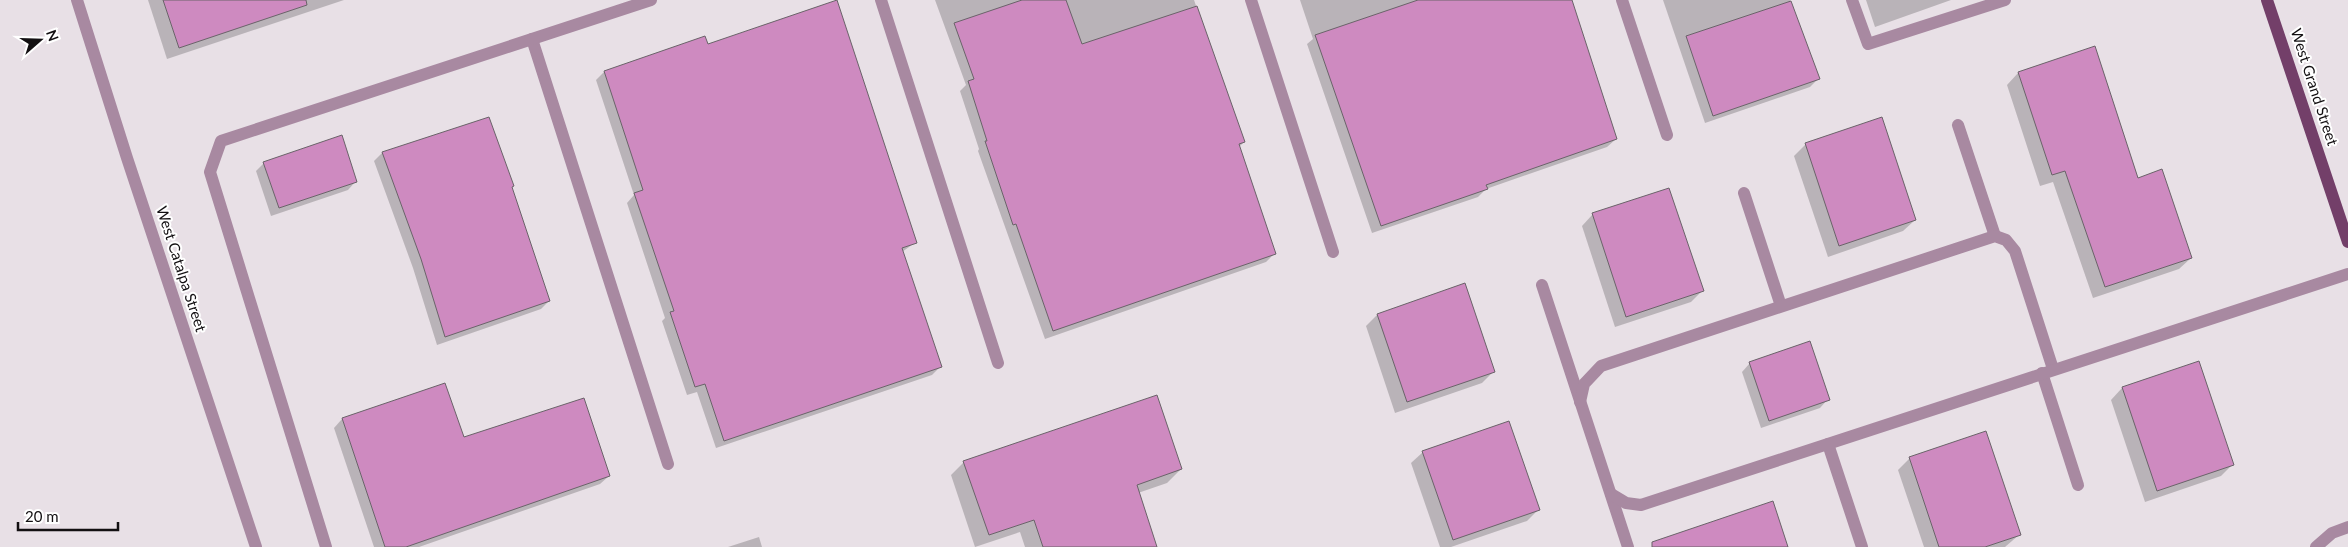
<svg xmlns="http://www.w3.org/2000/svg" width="2348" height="547" font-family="Lato,sans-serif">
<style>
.shadow{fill:#0003}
.building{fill:#ce8ac0;stroke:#6a6369}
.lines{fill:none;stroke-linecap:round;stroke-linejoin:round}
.minor{stroke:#a889a1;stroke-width:12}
.major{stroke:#733f69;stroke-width:12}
.labels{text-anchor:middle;stroke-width:4;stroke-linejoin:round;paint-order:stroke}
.street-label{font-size:15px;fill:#120f11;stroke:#fff}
</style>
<rect width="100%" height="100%" fill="#e8e0e6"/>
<!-- shadow -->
<g class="shadow">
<path d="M148 0H344L167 59Z"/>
<path d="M935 0H1194L1244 142 1239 147 1274 254 1266 262 1045 339 978 151 979 149 960 91 966 85Z"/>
<path d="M1300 0H1570L1616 139 1607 147 1486 189 1478 197 1372 233 1307 44 1313 39Z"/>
<path d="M1663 0H1790L1818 79 1810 87 1705 123Z"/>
<path d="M1866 0H1951L1875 27Z"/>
<path d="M707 45 916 242 902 252 940 367 932 375 716 448 697 392 687 395 662 321 665 318 627 203 634 195 596 80 604 72Z"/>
<path d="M2094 48 2138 179 2191 258 2179 269 2093 298 2053 182 2040 186 2007 85 2018 73Z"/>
<path d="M1806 144 1915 220 1903 231 1828 257 1794 156Z"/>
<path d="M382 153 511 188 549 301 541 309 437 345 413 268 374 161Z"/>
<path d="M264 163 356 181 348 190 271 216 256 171Z"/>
<path d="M1593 214 1702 291 1691 302 1615 327 1582 226Z"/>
<path d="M1465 285 1494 371 1482 383 1395 413 1366 326 1377 315Z"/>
<path d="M2198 362 2233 464 2221 476 2145 502 2111 400 2122 388Z"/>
<path d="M1750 363 1828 399 1820 408 1761 428 1742 372Z"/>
<path d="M342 419 464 439 609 476 600 484 419 547H374L334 428Z"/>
<path d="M1423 452 1539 509 1527 521 1451 547H1440L1411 463Z"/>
<path d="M1910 458 2020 534 2005 547H1924L1898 470Z"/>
<path d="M964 462 1181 469 1167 483 1138 493 1156 547H1025L1020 532 975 547 951 475Z"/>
<path d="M759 537 762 547H728Z"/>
</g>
<!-- building -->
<g class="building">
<path d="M163 0H306L307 5 179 48Z"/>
<path d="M837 0 917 243 902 248 942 367 724 441 705 384 695 387 670 312 674 311 634 193 643 190 604 71 705 36 708 44Z"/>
<path d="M1022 0H1066L1082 44 1197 6 1245 142 1239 144 1276 254 1053 331 1016 224 1013 225 985 141H987L968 81 974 79 954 23Z"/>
<path d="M1418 0H1572L1617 139 1486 185 1488 189 1381 226 1315 35Z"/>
<path d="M1791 1 1820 79 1713 116 1686 36Z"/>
<path d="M2095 46 2138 178 2162 169 2192 258 2105 287 2065 171 2052 175 2018 72Z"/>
<path d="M489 117 514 186 512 187 550 301 445 337 421 259 382 152Z"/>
<path d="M1882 117 1916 220 1839 246 1805 143Z"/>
<path d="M342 135 357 182 279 208 263 162Z"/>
<path d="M1669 188 1704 291 1626 317 1592 213Z"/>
<path d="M1465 283 1495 372 1407 402 1377 314Z"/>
<path d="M1810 341 1830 400 1769 421 1749 362Z"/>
<path d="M2199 361 2234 465 2157 491 2122 387Z"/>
<path d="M445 383 464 437 584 398 610 476 406 547H385L342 418Z"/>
<path d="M1157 395 1182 469 1137 485 1157 547H1043L1034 520 989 535 963 461Z"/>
<path d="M1509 421 1540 510 1453 540 1422 451Z"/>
<path d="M1986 431 2021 535 1985 547H1939L1909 457Z"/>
<path d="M1773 501 1788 547H1652V542Z"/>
</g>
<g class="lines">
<!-- minor -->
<g class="minor">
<path d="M77 0 127 158 256 547"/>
<path d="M881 0 998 363"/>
<path d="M1251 0 1333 252"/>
<path d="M1622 0 1667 135"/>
<path d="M1852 0 1868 44 2005 0"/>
<path d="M532 39 668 464"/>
<path d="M1958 125 1995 236"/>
<path d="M1744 193 1781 306"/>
<path d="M1542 285 1628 547"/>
<path d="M2042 373 2078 485"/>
<path d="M1580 402 1584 384 1601 366 1995 236 2006 240 2015 251 2053 369"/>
<path d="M1828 444 1862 547"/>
<path d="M1611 494 1626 503 1641 505 2348 274"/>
<path d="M326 547 210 172 221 141 651 0"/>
<path d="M2316 547 2332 533 2348 527"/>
</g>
<!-- major -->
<path class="major" d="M2267 0 2348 242"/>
</g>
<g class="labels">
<!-- street labels -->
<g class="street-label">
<text transform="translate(2314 87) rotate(72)" y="5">West Grand Street</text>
<text transform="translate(181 269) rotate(72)" y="5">West Catalpa Street</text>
</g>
</g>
<!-- north arrow -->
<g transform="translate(40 40) rotate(70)" stroke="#ffffff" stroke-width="4" paint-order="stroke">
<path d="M0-4L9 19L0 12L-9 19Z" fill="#120f11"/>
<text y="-8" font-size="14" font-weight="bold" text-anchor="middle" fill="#120f11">N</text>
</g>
<!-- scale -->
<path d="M18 522v8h100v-8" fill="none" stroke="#120f11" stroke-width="2.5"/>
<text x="25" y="522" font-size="15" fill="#120f11" stroke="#ffffff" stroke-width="4" paint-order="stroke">20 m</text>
</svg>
